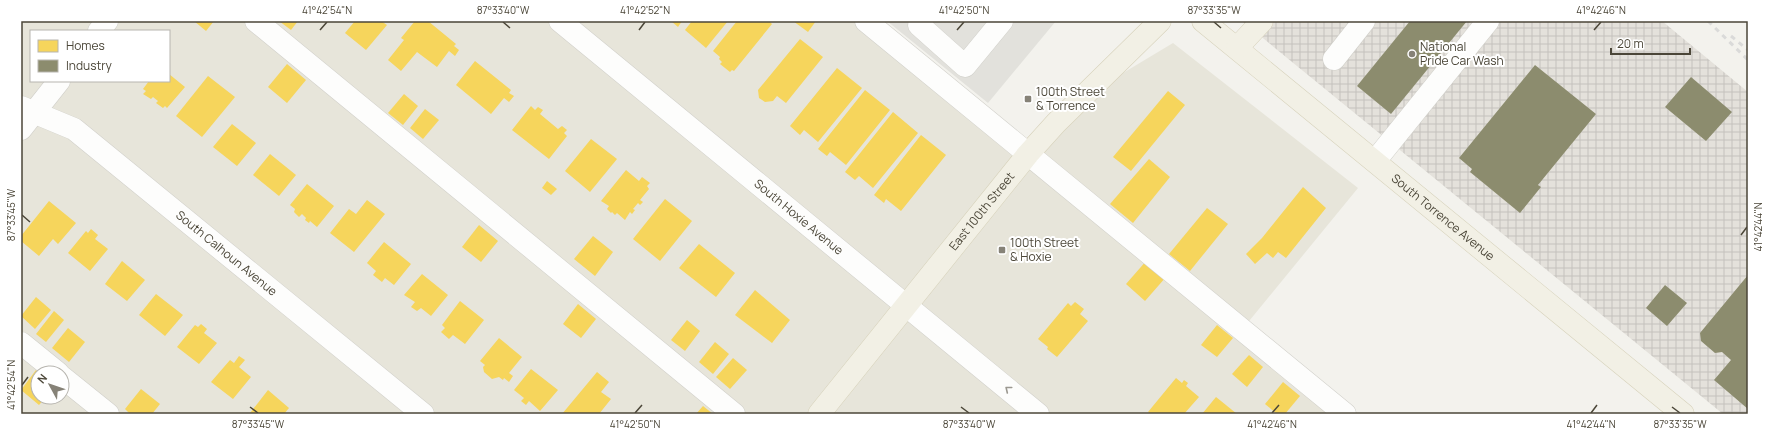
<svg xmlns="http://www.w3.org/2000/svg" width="1769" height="435" font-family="Manrope,sans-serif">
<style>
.residential{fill:#e7e5da;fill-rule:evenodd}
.industrial{fill:url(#industrial-grid)}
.parking{fill:#e2e1dc}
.homes{fill:#f6d55c}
.industry{fill:#8c8c6e}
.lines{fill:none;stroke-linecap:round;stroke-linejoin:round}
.minor-casing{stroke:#d1d0ca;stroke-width:23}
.major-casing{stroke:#d6d1ba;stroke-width:23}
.minor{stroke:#fdfdfc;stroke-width:22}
.major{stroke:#f2f0e5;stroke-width:22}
.rail{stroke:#dadad9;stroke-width:3;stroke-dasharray:5 5;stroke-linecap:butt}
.oneway{stroke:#9b9890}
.ticks{fill:none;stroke:#4b4638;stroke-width:1.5}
.poi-dot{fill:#868277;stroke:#fff;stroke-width:1.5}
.labels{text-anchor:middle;stroke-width:4;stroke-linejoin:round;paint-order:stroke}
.poi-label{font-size:12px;fill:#4b4638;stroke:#fff;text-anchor:start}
.street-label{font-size:12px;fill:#4b4638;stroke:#fff}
.neatline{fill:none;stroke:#4b4638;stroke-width:1.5}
.ticks-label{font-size:10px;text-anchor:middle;fill:#4b4638}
</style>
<defs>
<pattern id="industrial-grid" width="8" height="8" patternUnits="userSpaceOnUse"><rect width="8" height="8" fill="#e4e1db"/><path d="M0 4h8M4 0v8" fill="none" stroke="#c5c2bd"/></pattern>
</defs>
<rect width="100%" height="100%" fill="#f3f2ed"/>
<!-- residential -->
<path class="residential" d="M21 21H867L1028 154 1103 85 1173 43 1358 188 1245 326 1352 414H21ZM31 31H169V81H31ZM38 373H62V397H38Z"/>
<!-- industrial -->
<path class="industrial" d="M1242 21H1662L1748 92V414H1723Z"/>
<!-- parking -->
<path class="parking" d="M887 21H1056L988 103Z"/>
<!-- homes -->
<g class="homes">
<path d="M194 21H214L206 31Z"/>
<path d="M279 21H298L291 30Z"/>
<path d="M355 21H381L387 25 366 50 345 33Z"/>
<path d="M415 21H428L456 44 454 46 459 50 455 56 449 51 437 67 417 52 401 71 388 60 404 40 401 38Z"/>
<path d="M671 21H682L678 27Z"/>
<path d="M692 21H728L706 48 685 30Z"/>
<path d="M737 21H769L772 24 734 71 732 70 730 72 720 64 722 62 719 59 720 57 713 51Z"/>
<path d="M793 21H816L808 32Z"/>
<path d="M800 39 823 57 786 103 777 96 773 101 765 102 759 98 758 90Z"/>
<path d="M475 61 511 90 509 93 514 96 509 102 504 98 491 114 456 85Z"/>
<path d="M287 64 306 80 287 103 268 87Z"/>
<path d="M837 68 862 88 818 142 804 130 800 135 790 126Z"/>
<path d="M169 74 185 87 167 108 165 106 163 108 156 103 158 101 153 97 151 99 143 94 146 91 143 89 149 81H169Z"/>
<path d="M208 76 235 97 202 137 176 116Z"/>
<path d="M865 90 890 110 846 165 830 152 827 156 818 149Z"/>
<path d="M1168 91 1185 105 1131 171 1113 157Z"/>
<path d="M404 94 418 106 403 125 388 113Z"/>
<path d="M531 106 535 110 538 107 543 110 540 114 558 129 562 126 567 130 564 133 567 136 549 159 512 130Z"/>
<path d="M425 109 439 120 423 139 410 128Z"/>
<path d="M893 112 918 133 873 188 859 176 855 180 845 172Z"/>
<path d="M232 124 256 143 237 166 213 147Z"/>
<path d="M921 135 946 155 901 211 886 199 884 203 874 195Z"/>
<path d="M591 139 617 159 590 192 565 171Z"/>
<path d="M270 154 296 175 279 196 253 175Z"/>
<path d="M1149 159 1170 177 1133 223 1110 204Z"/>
<path d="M626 170 639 181 642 177 650 183 647 186 649 189 640 200 643 202 640 205 638 203 633 209 635 210 632 214 630 212 625 220 617 213 615 215 612 212 611 213 607 209 609 206 601 201Z"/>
<path d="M547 181 557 189 551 195 542 188Z"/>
<path d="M307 184 334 206 317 227 310 221 309 223 305 220 306 218 302 214 299 217 294 212 295 209 290 205Z"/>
<path d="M1303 187 1326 208 1286 258 1278 252 1273 258 1267 253 1255 264 1246 254 1262 238Z"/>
<path d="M665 199 692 221 660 261 633 239Z"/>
<path d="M367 200 385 214 354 252 330 233 349 209 356 214Z"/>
<path d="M49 201 76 223 58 244 53 239 39 256 21 241V236Z"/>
<path d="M1207 208 1228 224 1190 271 1169 254Z"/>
<path d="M479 225 498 241 481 262 462 247Z"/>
<path d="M91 229 98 235 95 239 108 249 90 271 68 253 86 231 88 233Z"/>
<path d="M593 236 613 252 595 276 574 259Z"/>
<path d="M384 242 411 264 394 285 385 278 382 282 373 275 376 271 367 263Z"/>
<path d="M699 244 735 273 716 297 679 268Z"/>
<path d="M1147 260 1166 277 1145 301 1126 284Z"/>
<path d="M122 261 145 280 127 301 105 284Z"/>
<path d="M422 274 448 295 431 316 421 308 417 311 411 307 415 302 404 295Z"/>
<path d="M755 290 790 320 772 343 735 315Z"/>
<path d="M156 294 183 315 165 336 139 315Z"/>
<path d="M36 297 51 310 35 329 21 316Z"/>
<path d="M460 301 484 320 465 344 453 335 449 339 441 332 445 328 442 325Z"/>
<path d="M1075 302 1084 309 1080 314 1088 321 1057 357 1047 349 1048 347 1038 339 1068 303 1071 306Z"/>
<path d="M578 304 596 319 581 338 563 324Z"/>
<path d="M54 311 64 320 46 342 36 334Z"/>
<path d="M687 320 700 331 685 351 671 340Z"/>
<path d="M201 324 207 329 204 333 217 343 199 364 177 347 195 325 198 327Z"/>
<path d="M1217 325 1233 338 1217 357 1201 345Z"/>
<path d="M68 328 85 342 69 362 52 348Z"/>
<path d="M499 338 522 357 509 373 513 376 509 382 504 378 503 380 499 377 492 379 484 372 483 367 485 365 480 361Z"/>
<path d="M715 342 729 354 713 374 699 362Z"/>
<path d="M1249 355 1263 367 1247 387 1232 374Z"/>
<path d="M239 356 245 360 239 367 251 377 233 399 211 382 230 360 234 363Z"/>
<path d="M733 358 747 370 730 389 716 377Z"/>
<path d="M531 369 558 390 540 411 529 401 526 405 521 401 524 398 514 390Z"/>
<path d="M36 370 38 372V397H46L39 405 21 390Z"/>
<path d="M597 372 609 382 601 392 611 399 599 414H562Z"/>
<path d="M1176 378 1182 383 1184 380 1188 383 1186 386 1199 397 1184 414H1151L1148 412Z"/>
<path d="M1283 382 1300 396 1285 414H1277L1265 404Z"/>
<path d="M141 389 160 404 152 414H130L125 409Z"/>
<path d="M268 390 289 408 284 414 250 413Z"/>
<path d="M1216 397 1221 401 1237 414H1202Z"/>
<path d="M703 406 713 414H696Z"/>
</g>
<!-- industry -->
<g class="industry">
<path d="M1410 21H1467L1391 114 1357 86Z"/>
<path d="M1535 65 1596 114 1538 185 1541 187 1520 213 1470 172 1472 169 1459 158Z"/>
<path d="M1691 77 1732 112 1706 141 1665 107Z"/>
<path d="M1748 275V409L1714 380 1731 360 1722 352 1715 353 1701 341 1700 333Z"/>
<path d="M1665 285 1687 303 1667 326 1646 308Z"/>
</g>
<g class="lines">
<defs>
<g id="minor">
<path d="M256 21 734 414"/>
<path id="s1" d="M560 21 1038 414"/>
<path d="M866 21 1345 414"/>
<path d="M922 21 919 25 965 66 1002 21"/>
<path d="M99 31 107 21"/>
<path d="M1334 59 1364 21"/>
<path id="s2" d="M21 107 74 129 423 414"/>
<path d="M21 129 59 81"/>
<path d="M1375 161 1488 21"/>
<path d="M21 343 58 373"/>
<path d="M62 377 108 414"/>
</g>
<g id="major">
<path id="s3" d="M1203 21 1683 414"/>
<path d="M1237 48 1262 21"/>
<path id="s4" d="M819 414 1028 154 1056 123 1160 21"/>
</g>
</defs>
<!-- minor casing -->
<use href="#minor" class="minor-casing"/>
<!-- major casing -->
<use href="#major" class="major-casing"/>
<!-- minor -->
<use href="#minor" class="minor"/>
<!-- major -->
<use href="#major" class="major"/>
<!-- rail -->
<g class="rail">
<path d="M1708 21 1748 60"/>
<path d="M1731 36 1748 50"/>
</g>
</g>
<!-- one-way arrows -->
<defs><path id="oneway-chevron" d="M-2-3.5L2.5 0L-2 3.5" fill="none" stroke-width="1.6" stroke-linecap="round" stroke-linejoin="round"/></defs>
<use class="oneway" href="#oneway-chevron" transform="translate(1008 389) rotate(-141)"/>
<!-- ticks -->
<path class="ticks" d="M503 22 510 28M1214 22 1221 28M320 30 327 22M639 30 645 22M957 30 964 22M1594 30 1601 22M22 215 30 222M1741 235 1747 227M22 385 28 377M250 407 258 413M961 407 969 413M1672 407 1680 413M635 413 642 405M1272 413 1279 405M1591 413 1597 405"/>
<!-- markers -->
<g class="poi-dot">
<circle cx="1412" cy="54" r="4"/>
<rect x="1024" y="95" width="8" height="8" rx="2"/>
<rect x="998" y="246" width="8" height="8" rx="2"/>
</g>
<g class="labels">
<!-- poi labels -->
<g class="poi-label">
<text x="1420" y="51">National<tspan x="1420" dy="14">Pride Car Wash</tspan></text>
<text x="1036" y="96">100th Street<tspan x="1036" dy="14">&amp; Torrence</tspan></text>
<text x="1010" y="247">100th Street<tspan x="1010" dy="14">&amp; Hoxie</tspan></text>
</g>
<!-- street labels -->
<g class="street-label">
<text dy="4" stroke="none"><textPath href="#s4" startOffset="260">East 100th Street</textPath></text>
<text dy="4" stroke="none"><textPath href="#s3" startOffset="310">South Torrence Avenue</textPath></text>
<text dy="4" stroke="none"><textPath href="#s1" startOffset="309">South Hoxie Avenue</textPath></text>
<text dy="4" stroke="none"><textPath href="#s2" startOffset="254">South Calhoun Avenue</textPath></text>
</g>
</g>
<!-- border -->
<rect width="1769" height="435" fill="none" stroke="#ffffff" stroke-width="44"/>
<!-- legend -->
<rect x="30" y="30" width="140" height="52" fill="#ffffff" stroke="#b7b5af"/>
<rect x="38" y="40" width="20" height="12" fill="#f6d55c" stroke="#b7b5af"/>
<text x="66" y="50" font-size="12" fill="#4b4638">Homes</text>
<rect x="38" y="60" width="20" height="12" fill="#8c8c6e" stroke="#b7b5af"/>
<text x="66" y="70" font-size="12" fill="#4b4638">Industry</text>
<!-- north arrow -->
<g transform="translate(50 385) rotate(310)"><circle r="19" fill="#ffffff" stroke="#b7b5af"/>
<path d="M0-3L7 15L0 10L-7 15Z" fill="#868277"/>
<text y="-6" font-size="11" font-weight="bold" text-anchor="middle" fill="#4b4638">N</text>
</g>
<!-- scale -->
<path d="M1611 48v6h79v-6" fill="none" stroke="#4b4638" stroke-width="2"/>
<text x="1617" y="48" font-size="12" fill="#4b4638" stroke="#ffffff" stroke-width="3" paint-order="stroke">20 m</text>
<rect x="22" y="22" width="1725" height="391" class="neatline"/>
<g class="ticks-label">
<text x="327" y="14">41°42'54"N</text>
<text x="503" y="14">87°33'40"W</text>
<text x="645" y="14">41°42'52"N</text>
<text x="964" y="14">41°42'50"N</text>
<text x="1214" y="14">87°33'35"W</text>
<text x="1601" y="14">41°42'46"N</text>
<text transform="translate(11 215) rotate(-90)" y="4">87°33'45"W</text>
<text transform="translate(1758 227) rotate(-90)" y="4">41°42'44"N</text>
<text transform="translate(11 385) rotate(-90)" y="4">41°42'54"N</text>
<text x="258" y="428">87°33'45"W</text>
<text x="635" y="428">41°42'50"N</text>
<text x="969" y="428">87°33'40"W</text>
<text x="1272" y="428">41°42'46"N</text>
<text x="1591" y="428">41°42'44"N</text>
<text x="1680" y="428">87°33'35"W</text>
</g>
</svg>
